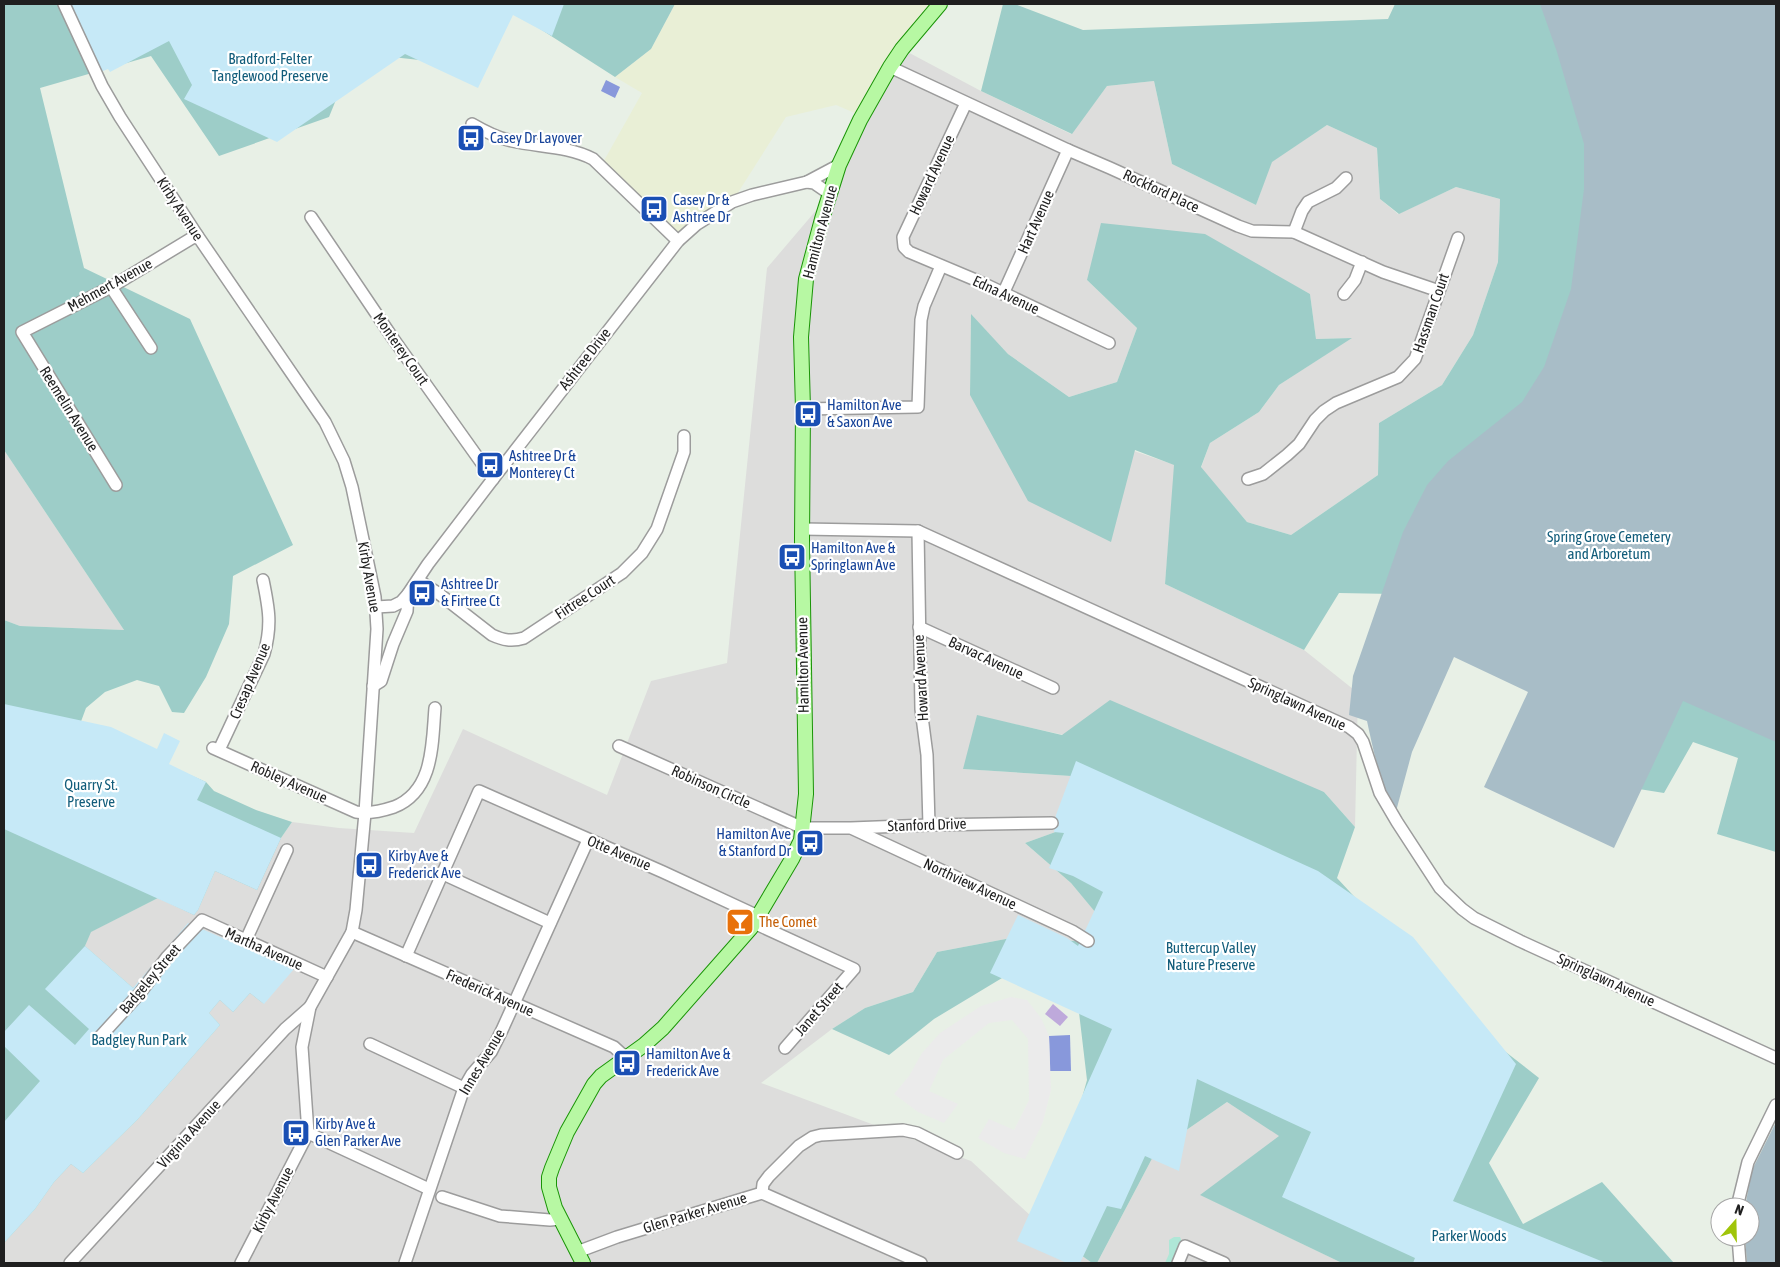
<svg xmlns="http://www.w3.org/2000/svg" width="1780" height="1267" font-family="'Asap Condensed',sans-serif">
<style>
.residential{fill:#dddddc}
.commercial{fill:#e9efd6}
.grass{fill:#afe7d7}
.forest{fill:#9dcdc8}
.cemetery{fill:#a8bdc7}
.park{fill:#c6e9f7}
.pitch{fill:#8898db}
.parking{fill:#ebebeb}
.water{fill:#bea9db}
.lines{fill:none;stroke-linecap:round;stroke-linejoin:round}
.minor-casing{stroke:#9c9c9c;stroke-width:14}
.major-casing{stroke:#1a9407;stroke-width:16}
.minor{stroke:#fff;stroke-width:11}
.major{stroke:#b7f8a3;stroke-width:14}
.labels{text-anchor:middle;stroke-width:4.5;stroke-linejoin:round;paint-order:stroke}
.park-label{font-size:15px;fill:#115c7a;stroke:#fff}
.transit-label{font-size:15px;fill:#164399;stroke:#fff;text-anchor:start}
.street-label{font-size:15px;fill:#1f1f1f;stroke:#fff}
.food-label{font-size:15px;fill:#c56008;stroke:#fff;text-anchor:start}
</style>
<rect width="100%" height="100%" fill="#e8f0e6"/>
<!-- residential -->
<g class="residential">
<path d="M902 49 981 91 1071 134 1107 86 1154 81 1172 164 1256 205 1271 162 1327 125 1377 148 1380 199 1398 214 1456 187 1500 199 1498 262 1473 335 1442 385 1379 423 1378 475 1291 535 1247 522 1201 468 1210 443 1259 412 1279 385 1351 338 1316 339 1310 294 1278 277 1087 280 1137 328 1117 382 1069 397 1008 354 971 315 970 395 1175 465 1165 584 1304 650 1358 693 1355 827 1324 792 977 716 964 769 1071 776 1072 826 1025 843 1071 883 1122 943 1011 938 937 952 913 992 865 1008 832 1029 761 1083 971 1161 1045 1229 1092 1263H4V1243L35 1209 54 1182 71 1163 83 1173 138 1119 220 1025 209 1013 220 999 250 992 294 969 133 988 85 946 90 932 158 898 194 914 198 910 215 871 281 838 292 822 339 828 414 833 463 729 607 795 651 681 727 663 767 268 830 194Z"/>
<path d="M4 450 124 630 20 626 4 620Z"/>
<path d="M1227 1102 1280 1136 1201 1195 1342 1263H1097L1156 1151Z"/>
</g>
<!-- commercial -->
<path class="commercial" d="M675 4H940L862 116 836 105 786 117 732 202 678 241 601 166 642 93 615 77 651 49Z"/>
<!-- grass -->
<path class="grass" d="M1174 1237H1180L1182 1242 1178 1263H1165L1169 1254V1240Z"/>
<!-- forest -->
<g class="forest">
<path d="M4 4H675L651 49 615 77 509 9 475 66 355 53 329 117 219 156 151 56 40 88 84 268 190 319 293 545 233 576 229 624 206 677 184 713 172 712 159 686 137 680 105 692 86 708 76 735 179 770 206 782 214 791 256 810 292 822 281 838 257 890 215 871 198 910 194 915 158 898 91 932 85 946 133 988 204 930 264 1004 250 993 233 1012 220 1000 209 1013 220 1025 138 1119 83 1173 71 1164 54 1182 35 1209 4 1243V620L20 626 124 630 4 450Z"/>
<path d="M1003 4H1015L1083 30 1388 19 1395 4H1776V852L1717 834 1738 758 1693 742 1664 793 1639 789 1538 682 1393 594 1339 593 1304 650 1165 584 1174 465 1135 450 1111 542 1028 501 970 395 971 314 1008 354 1069 397 1117 382 1137 328 1087 280 1101 223 1205 234 1310 294 1316 339 1352 338 1279 385 1259 412 1210 443 1201 467 1247 522 1291 535 1378 475 1379 423 1442 385 1473 335 1498 262 1500 199 1456 187 1399 214 1380 199 1377 148 1327 125 1272 162 1256 205 1172 164 1154 81 1107 86 1072 134 981 91Z"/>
<path d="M1110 700 1324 792 1355 827 1337 878 1480 1032 1539 1078 1489 1163 1523 1224 1602 1182 1674 1263H1342L1200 1195 1279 1136 1227 1102 1156 1151 1097 1263H1092L1045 1229 1087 1080 1076 987 1017 969 934 1019 889 1055 832 1029 865 1008 913 992 937 952 1011 938 1121 943 1071 883 1025 843 1072 826 1071 776 963 769 977 715 1062 735Z"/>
</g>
<!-- cemetery -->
<g class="cemetery">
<path d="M1540 4H1776V742L1683 701 1614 848 1484 787 1528 692 1454 657 1412 752 1395 815C1381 785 1374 754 1367 721L1349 715 1353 676 1403 532 1427 485 1448 461 1522 402 1544 367 1571 289 1584 189V144L1557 52Z"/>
<path d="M1776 1122V1263H1747L1745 1237H1750V1207H1745L1752 1170Z"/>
</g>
<!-- park -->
<g class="park">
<path d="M64 4H564L552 36 513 15 478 88 405 54 277 142 184 99 192 85 169 41 110 72 108 69 103 71 92 66Z"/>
<path d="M4 704 111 727 157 749 164 733 180 741 169 764 206 782 197 800 281 838 257 890 215 871 198 910 194 915 4 829Z"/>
<path d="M1076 761 1318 871 1413 937 1516 1064 1453 1201 1606 1263H1413L1415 1258 1282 1197 1311 1132 1197 1079 1179 1171 1145 1156 1121 1209 1107 1206 1080 1263H1067L1017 1241 1112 1029 990 973 1018 915 1067 938 1078 946 1103 892 1073 876 1049 868 1064 833 1054 832 1056 815Z"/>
<path d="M188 923 294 969 264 1004 250 993 233 1012 220 1000 209 1013 220 1025 138 1119 83 1173 71 1164 54 1182 35 1209 4 1243V1122L40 1081 4 1046V1032L29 1005 75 1045 89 1029 45 989 85 946 133 988Z"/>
</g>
<!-- pitch -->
<g class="pitch">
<path d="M606 80 620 87 615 98 601 91Z"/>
<path d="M1070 1035 1071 1071H1050L1049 1036Z"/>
</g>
<!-- parking -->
<path class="parking" d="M1011 997 1027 1000 1041 1018 1049 1036 1051 1090 1043 1122 1025 1159 1004 1153 978 1138 989 1119 1014 1130 1029 1100 1028 1039 1012 1020 989 1023 943 1060 929 1091 958 1104 944 1123 918 1112 894 1094 909 1076 922 1053 940 1033 981 1006Z"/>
<!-- water -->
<path class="water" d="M1053 1004 1068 1017 1060 1026 1045 1014Z"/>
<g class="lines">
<defs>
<g id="minor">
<path d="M64 4 102 86 120 117 197 235 325 422 344 461 352 487 375 597 377 629 365 813 356 910 352 932 310 1007 302 1047 308 1133 241 1263"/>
<path d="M890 67 1068 150 1110 168 1238 226 1252 231 1294 232 1383 272 1439 291"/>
<path d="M966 103 903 237 904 247 909 252 978 281 1109 343"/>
<path d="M472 124C484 131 497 138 512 141 539 147 568 146 593 159L678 241"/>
<path d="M807 182 814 183 830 194"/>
<path d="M311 217 392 337 493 479"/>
<path d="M1294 232 1302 211 1308 202 1336 188 1346 178"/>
<path d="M111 287 151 348"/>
<path d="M1003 294 1068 150"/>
<path d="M1344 294 1355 280 1362 262"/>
<path d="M803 409 918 407 921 320 924 306 941 266"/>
<path d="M1248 479 1263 474 1287 455 1299 444 1315 420 1324 411 1336 403 1398 377 1415 359 1458 238"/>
<path d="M116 485 22 332 111 287 197 235"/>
<path d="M802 529 918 531 1349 727 1358 734 1363 742 1380 793 1397 822 1440 888 1462 909 1474 918 1520 941 1776 1058"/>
<path d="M918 531 921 709 927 755 929 825"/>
<path d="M418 580 438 593 492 635C503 640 512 642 524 638L622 573 642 553 657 529 684 452V436"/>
<path d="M376 607 393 606 401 602 408 594 428 564 493 479 678 241 697 224 732 202 752 195 807 182 839 165"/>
<path d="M919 627 1053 688"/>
<path d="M373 686 381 681 393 644 407 611 408 594"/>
<path d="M619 746 803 828H851L929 825 1052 823"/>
<path d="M213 748 356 812C369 814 382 811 394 807 434 791 432 744 435 708"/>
<path d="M219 750 264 654C272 625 269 609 263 580"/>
<path d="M853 829 1072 931 1088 941"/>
<path d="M443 874 550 923"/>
<path d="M754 923 854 969 785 1048"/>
<path d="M352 932 614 1047 626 1058"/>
<path d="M246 940 287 850"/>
<path d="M406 956 479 791 663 872 758 916"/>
<path d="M99 1038 140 993 167 957 202 920 327 977"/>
<path d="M370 1044 464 1088"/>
<path d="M308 1133 429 1189"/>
<path d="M762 1193 763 1184 769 1176 799 1146 813 1137 821 1135 903 1130 917 1133 957 1153"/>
<path d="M442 1197 500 1216 550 1220 560 1219"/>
<path d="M1737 1207 1748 1162 1776 1105"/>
<path d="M1738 1237 1740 1263"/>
<path d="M577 1252 617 1237 762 1193 921 1263"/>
<path d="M70 1263 285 1029 310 1007"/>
<path d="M405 1263 464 1088 472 1074 491 1052 502 1030 588 840"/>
<path d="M1178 1263 1185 1246 1224 1263"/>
</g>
<path id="major" d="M583 1263 555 1208 549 1187V1177L552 1168 567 1132 594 1084 601 1076 644 1045 663 1028 751 928 792 859 801 840 806 794 802 540 803 409 801 337 806 279 822 219 839 165 860 120 890 67 902 49 940 4"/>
</defs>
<!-- minor casing -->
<use href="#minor" class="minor-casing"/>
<!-- major casing -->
<use href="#major" class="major-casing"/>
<!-- minor -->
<use href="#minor" class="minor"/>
<!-- major -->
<use href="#major" class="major"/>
</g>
<!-- icons -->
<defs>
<symbol id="bus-square" viewBox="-11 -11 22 22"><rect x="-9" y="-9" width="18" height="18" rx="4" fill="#1a4fb4" stroke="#fff"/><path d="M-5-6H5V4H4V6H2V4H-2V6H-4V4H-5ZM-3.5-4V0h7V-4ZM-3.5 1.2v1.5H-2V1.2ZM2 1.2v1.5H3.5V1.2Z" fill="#fff"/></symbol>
<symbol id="bar-square" viewBox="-11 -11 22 22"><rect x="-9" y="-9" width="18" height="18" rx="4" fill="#e8710a" stroke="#fff"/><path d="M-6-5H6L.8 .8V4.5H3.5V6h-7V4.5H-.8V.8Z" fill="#fff"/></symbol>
</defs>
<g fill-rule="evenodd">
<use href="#bus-square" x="455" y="122" width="32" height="32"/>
<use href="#bus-square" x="638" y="193" width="32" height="32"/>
<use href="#bus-square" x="792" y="398" width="32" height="32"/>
<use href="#bus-square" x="474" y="449" width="32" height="32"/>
<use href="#bus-square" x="776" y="541" width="32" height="32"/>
<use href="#bus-square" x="406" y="577" width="32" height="32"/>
<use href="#bus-square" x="794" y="827" width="32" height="32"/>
<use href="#bus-square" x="353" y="849" width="32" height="32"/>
<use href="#bar-square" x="724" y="906" width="32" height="32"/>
<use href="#bus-square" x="611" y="1047" width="32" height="32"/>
<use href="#bus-square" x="280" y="1117" width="32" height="32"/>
</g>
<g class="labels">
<!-- park labels -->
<g class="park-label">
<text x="270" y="64">Bradford-Felter<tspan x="270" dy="17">Tanglewood Preserve</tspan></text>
<text x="1609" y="542">Spring Grove Cemetery<tspan x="1609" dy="17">and Arboretum</tspan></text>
<text x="91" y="790">Quarry St.<tspan x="91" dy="17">Preserve</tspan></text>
<text x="1211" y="953">Buttercup Valley<tspan x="1211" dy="17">Nature Preserve</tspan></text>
<text x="139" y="1045">Badgley Run Park</text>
<text x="1469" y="1241">Parker Woods</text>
</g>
<!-- transit labels -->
<g class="transit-label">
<text x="490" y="143">Casey Dr Layover</text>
<text x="673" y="205">Casey Dr &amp;<tspan x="673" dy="17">Ashtree Dr</tspan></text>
<text x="827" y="410">Hamilton Ave<tspan x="827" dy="17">&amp; Saxon Ave</tspan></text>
<text x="509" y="461">Ashtree Dr &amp;<tspan x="509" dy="17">Monterey Ct</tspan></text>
<text x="811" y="553">Hamilton Ave &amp;<tspan x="811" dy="17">Springlawn Ave</tspan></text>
<text x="441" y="589">Ashtree Dr<tspan x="441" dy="17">&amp; Firtree Ct</tspan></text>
<text x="791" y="839" text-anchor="end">Hamilton Ave<tspan x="791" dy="17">&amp; Stanford Dr</tspan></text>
<text x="388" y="861">Kirby Ave &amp;<tspan x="388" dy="17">Frederick Ave</tspan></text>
<text x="646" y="1059">Hamilton Ave &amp;<tspan x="646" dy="17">Frederick Ave</tspan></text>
<text x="315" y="1129">Kirby Ave &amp;<tspan x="315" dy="17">Glen Parker Ave</tspan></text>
</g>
<!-- street labels -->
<g class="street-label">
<text transform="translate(932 175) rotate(-65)" y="5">Howard Avenue</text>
<text transform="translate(1161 191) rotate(25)" y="5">Rockford Place</text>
<text transform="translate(180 209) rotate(57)" y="5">Kirby Avenue</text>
<text transform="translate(1036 222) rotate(-66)" y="5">Hart Avenue</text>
<text transform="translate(820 232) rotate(-75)" y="5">Hamilton Avenue</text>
<text transform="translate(110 285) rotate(-29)" y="5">Mehmert Avenue</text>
<text transform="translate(1006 295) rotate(25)" y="5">Edna Avenue</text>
<text transform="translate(1431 313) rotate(-71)" y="5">Hassman Court</text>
<text transform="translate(401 349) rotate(55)" y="5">Monterey Court</text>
<text transform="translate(585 359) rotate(-52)" y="5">Ashtree Drive</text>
<text transform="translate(69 409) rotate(58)" y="5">Reemelin Avenue</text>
<text transform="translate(369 577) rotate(80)" y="5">Kirby Avenue</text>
<text transform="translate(585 597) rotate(-33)" y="5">Firtree Court</text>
<text transform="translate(986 658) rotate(25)" y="5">Barvac Avenue</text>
<text transform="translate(803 665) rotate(-91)" y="5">Hamilton Avenue</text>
<text transform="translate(921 678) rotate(-93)" y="5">Howard Avenue</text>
<text transform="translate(250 681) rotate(-67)" y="5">Cresap Avenue</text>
<text transform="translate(1297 704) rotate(25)" y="5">Springlawn Avenue</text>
<text transform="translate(289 782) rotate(24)" y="5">Robley Avenue</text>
<text transform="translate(711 787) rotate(24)" y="5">Robinson Circle</text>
<text transform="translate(927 825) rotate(-2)" y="5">Stanford Drive</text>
<text transform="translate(619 853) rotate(23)" y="5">Otte Avenue</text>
<text transform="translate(970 884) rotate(25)" y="5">Northview Avenue</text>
<text transform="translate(264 949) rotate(24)" y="5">Martha Avenue</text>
<text transform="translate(150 979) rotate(-50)" y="5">Badgeley Street</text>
<text transform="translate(1606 980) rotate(25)" y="5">Springlawn Avenue</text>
<text transform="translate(490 993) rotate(24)" y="5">Frederick Avenue</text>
<text transform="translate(819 1009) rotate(-49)" y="5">Janet Street</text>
<text transform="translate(482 1062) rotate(-59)" y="5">Innes Avenue</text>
<text transform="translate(189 1134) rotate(-48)" y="5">Virginia Avenue</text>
<text transform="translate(273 1200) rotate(-63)" y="5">Kirby Avenue</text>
<text transform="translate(695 1213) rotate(-17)" y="5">Glen Parker Avenue</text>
</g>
<!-- food labels -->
<g class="food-label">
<text x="759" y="927">The Comet</text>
</g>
</g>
<!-- border -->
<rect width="1780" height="1267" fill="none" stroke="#1f1f1f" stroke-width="10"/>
<!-- north arrow -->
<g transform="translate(1735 1222) rotate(20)"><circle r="24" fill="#ffffff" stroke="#a5a5a5"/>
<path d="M0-4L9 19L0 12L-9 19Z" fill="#a0c50a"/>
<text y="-8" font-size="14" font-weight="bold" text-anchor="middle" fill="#1f1f1f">N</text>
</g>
</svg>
